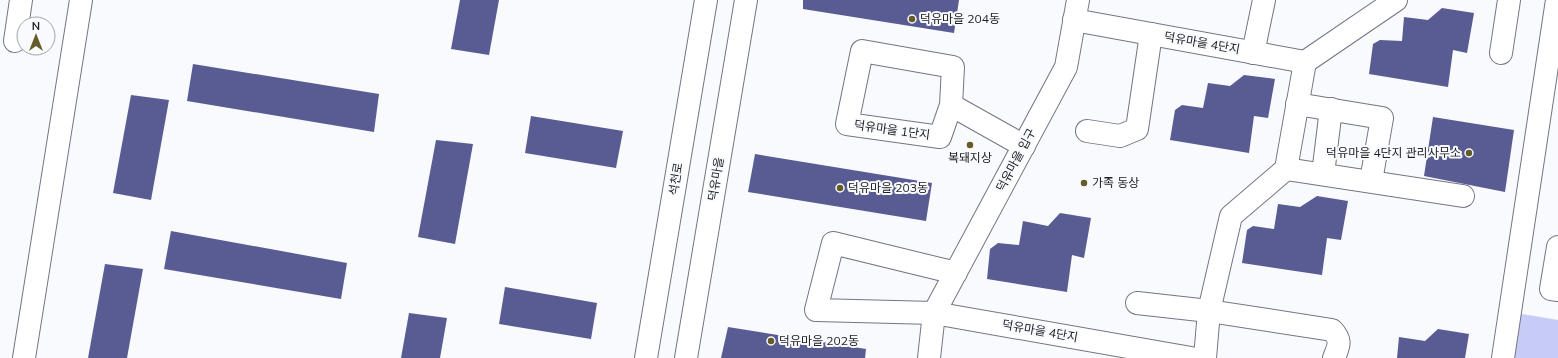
<svg xmlns="http://www.w3.org/2000/svg" width="1558" height="358" font-family="Mulish,'Noto Sans KR',sans-serif">
<style>
.green{fill:#c7ccf7}
.building{fill:#595c92}
.lines{fill:none;stroke-linecap:round;stroke-linejoin:round}
.minor-casing{stroke:#737586;stroke-width:24}
.minor{stroke:#fff;stroke-width:22}
.poi-dot{fill:#645c28;stroke:#f9fafd;stroke-width:1.5}
.labels{text-anchor:middle;stroke-width:4;stroke-linejoin:round;paint-order:stroke}
.poi-label{font-size:12px;fill:#212229;stroke:#f9fafd;text-anchor:start}
.street-label{font-size:12px;fill:#212229;stroke:#f9fafd}
</style>
<rect width="100%" height="100%" fill="#f9fafd"/>
<!-- green -->
<path class="green" d="M1510 312 1558 320V358H1503Z"/>
<!-- building -->
<g class="building">
<path d="M460 0H499L489 55 451 49Z"/>
<path d="M803 0H959L954 33 803 9Z"/>
<path d="M1442 8 1474 13 1467 53 1453 50 1448 87 1369 74 1373 44 1380 40 1402 41 1404 17 1428 20Z"/>
<path d="M193 64 379 94 374 132 187 101Z"/>
<path d="M1244 75 1275 79 1268 118 1254 116 1249 153 1170 140 1175 110 1182 105 1203 108 1208 83 1230 86Z"/>
<path d="M131 95 169 100 151 200 113 193Z"/>
<path d="M531 116 623 131 616 168 525 153Z"/>
<path d="M1433 117 1514 130 1505 192 1424 176Z"/>
<path d="M436 140 473 144 455 244 418 237Z"/>
<path d="M755 154 932 183 926 221 748 192Z"/>
<path d="M1317 196 1348 201 1341 240 1327 238 1322 275 1242 263 1247 230 1253 226 1274 229 1278 204 1300 207Z"/>
<path d="M1060 213 1091 218 1084 258 1072 255 1067 292 987 279 990 249 998 243 1019 245 1023 221 1048 226Z"/>
<path d="M171 231 347 263 341 299 164 269Z"/>
<path d="M105 264 143 269 127 358H88Z"/>
<path d="M505 287 597 303 591 339 499 324Z"/>
<path d="M409 313 447 318 440 358H401Z"/>
<path d="M728 327 866 349 865 358H721Z"/>
<path d="M1438 329 1469 334 1465 358H1397L1399 337 1425 341Z"/>
</g>
<g class="lines">
<defs>
<g id="minor">
<path d="M1074 20 1305 62 1396 0"/>
<path d="M15 41 21 0"/>
<path d="M1253 53 1264 0"/>
<path d="M1501 53 1509 0"/>
<path d="M1297 104 1382 118 1371 181"/>
<path d="M951 105 940 137 847 124 862 51 953 67 951 105 1024 146"/>
<path d="M1087 131 1120 136 1137 129 1151 34"/>
<path d="M1286 169 1305 62"/>
<path d="M1323 174 1331 109"/>
<path d="M1558 247 1551 289 1558 290"/>
<path d="M956 273 833 243 816 310 934 313 1066 67 1078 0"/>
<path d="M1137 303 1209 311 1332 330C1342 341 1339 345 1334 358"/>
<path d="M24 358 81 0"/>
<path d="M646 358 706 0"/>
<path d="M686 358 746 0"/>
<path d="M929 358 934 313 1191 358"/>
<path d="M1205 358 1209 311 1231 216 1286 169 1463 196"/>
<path d="M1503 358 1557 0"/>
</g>
</defs>
<!-- minor casing -->
<use href="#minor" class="minor-casing"/>
<!-- minor -->
<use href="#minor" class="minor"/>
</g>
<!-- markers -->
<g class="poi-dot">
<circle cx="912" cy="19" r="4"/>
<circle cx="970" cy="145" r="4"/>
<circle cx="1469" cy="153" r="4"/>
<circle cx="1084" cy="183" r="4"/>
<circle cx="840" cy="188" r="4"/>
<circle cx="771" cy="341" r="4"/>
</g>
<g class="labels">
<!-- poi labels -->
<g class="poi-label">
<text x="920" y="23">덕유마을 204동</text>
<text x="1461" y="157" text-anchor="end">덕유마을 4단지 관리사무소</text>
<text x="970" y="162" text-anchor="middle">복돼지상</text>
<text x="1092" y="187">가족 동상</text>
<text x="848" y="192">덕유마을 203동</text>
<text x="779" y="345">덕유마을 202동</text>
</g>
<!-- street labels -->
<g class="street-label">
<text transform="translate(1202 43) rotate(10)" y="4">덕유마을 4단지</text>
<text transform="translate(892 130) rotate(8)" y="4">덕유마을 1단지</text>
<text transform="translate(1016 160) rotate(-62)" y="4">덕유마을 입구</text>
<text transform="translate(676 179) rotate(-81)" y="4">석천로</text>
<text transform="translate(716 179) rotate(-81)" y="4">덕유마을</text>
<text transform="translate(1040 331) rotate(10)" y="4">덕유마을 4단지</text>
</g>
</g>
<!-- north arrow -->
<g transform="translate(36 36)"><circle r="19" fill="#f9fafd" stroke="#a3a4a8"/>
<path d="M0-3L7 15L0 10L-7 15Z" fill="#645c28"/>
<text y="-6" font-size="11" font-weight="bold" text-anchor="middle" fill="#212229">N</text>
</g>
</svg>
